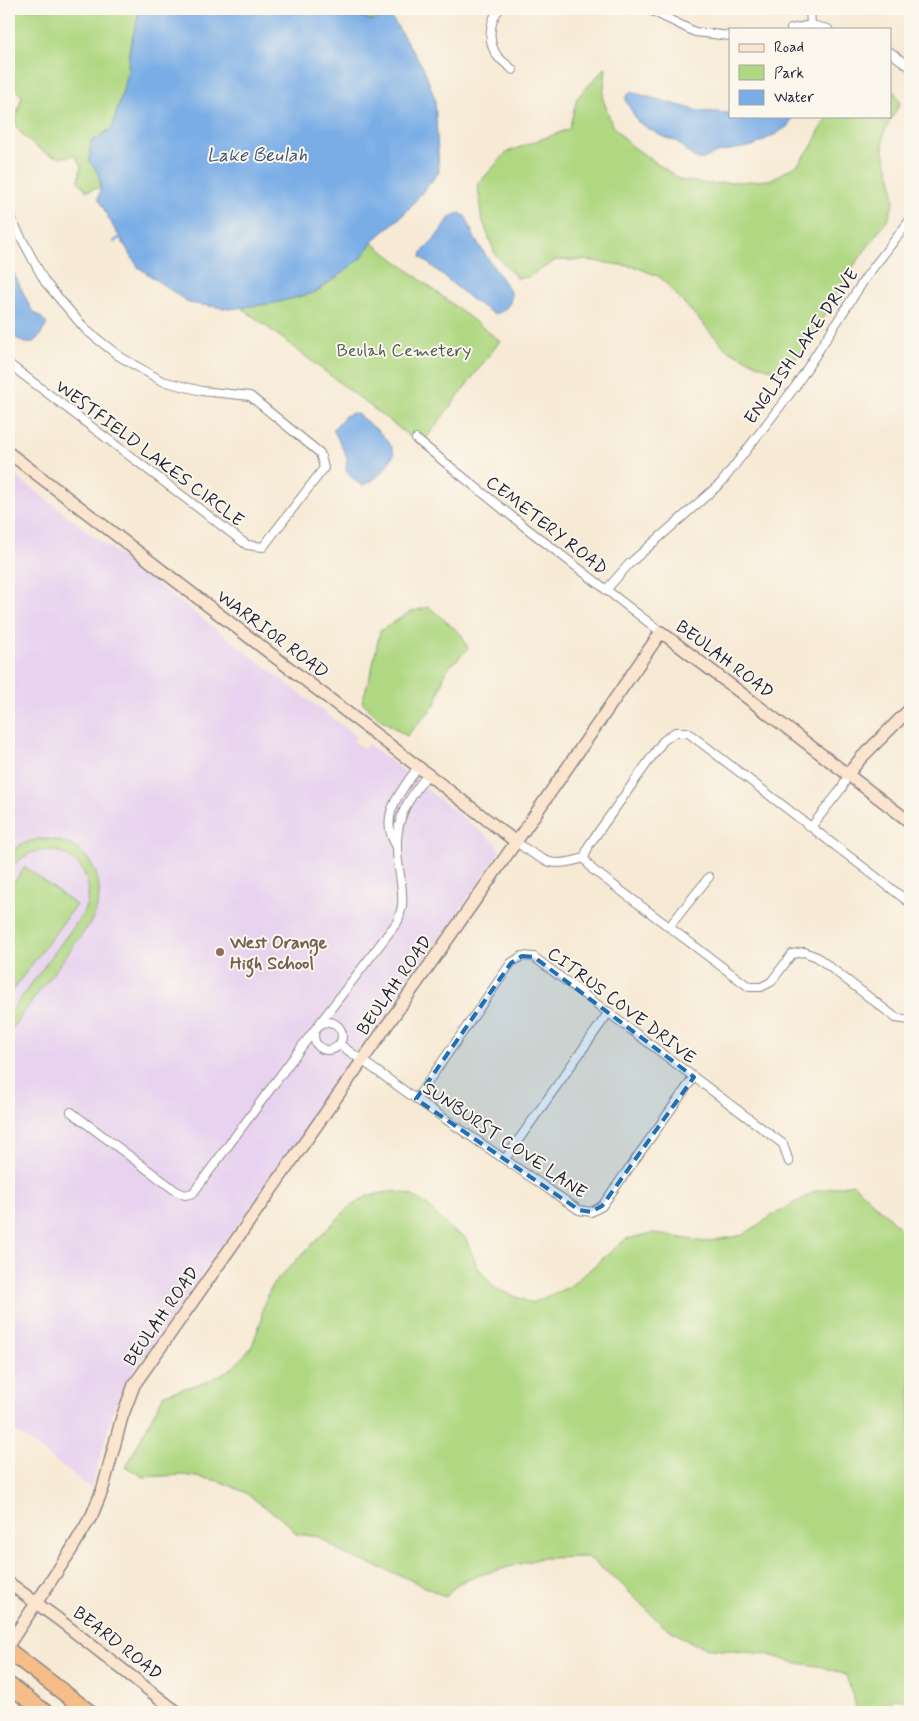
<svg xmlns="http://www.w3.org/2000/svg" width="919" height="1721" font-family="Mynerve,sans-serif">
<style>
.built{fill:#e7d2ef}
.green{fill:#b0d883;stroke:#697d5f}
.water{fill:#7aade6;stroke:#4e6890}
.lines{fill:none;stroke-linecap:round;stroke-linejoin:round}
.stream{stroke:#7aade6;stroke-width:2.5}
.street-casing{stroke:#8c8688;stroke-width:10}
.secondary-casing{stroke:#8c8688;stroke-width:14}
.highway-casing{stroke:#8c8688;stroke-width:18}
.street{stroke:#fff;stroke-width:8}
.secondary{stroke:#fce5cf;stroke-width:11}
.highway{stroke:#f7bd88;stroke-width:15}
.marked{fill:#1f6fb2;fill-opacity:0.2;stroke:#1f6fb2;stroke-width:4;stroke-dasharray:10 6;stroke-linejoin:round}
.education-dot{fill:#8d6e63;stroke:#fbf7ec;stroke-width:2}
.labels{text-anchor:middle;stroke-width:4;stroke-linejoin:round;paint-order:stroke}
.street-label{font-size:18px;fill:#22223b;stroke:#fbf7ec}
.park-label{font-size:18px;fill:#4d5951;stroke:#fbf7ec}
.education-label{font-size:18px;font-weight:bold;fill:#785e54;stroke:#fbf7ec;text-anchor:start}
.water-label{font-size:19px;font-style:italic;fill:#415377;stroke:#fbf7ec}
</style>
<rect width="100%" height="100%" fill="#fbf7ec"/>
<filter id="ink" filterUnits="userSpaceOnUse"><feTurbulence type="fractalNoise" baseFrequency=".02" numOctaves="2"/><feDisplacementMap in="SourceGraphic" scale="10" xChannelSelector="R" yChannelSelector="G"/><feConvolveMatrix kernelMatrix="1 2 1 2 8 2 1 2 1" color-interpolation-filters="sRGB"/></filter>
<filter id="wash" filterUnits="userSpaceOnUse"><feTurbulence type="fractalNoise" baseFrequency=".0096" numOctaves="4" result="noise"/><feDisplacementMap in="SourceGraphic" scale="20" xChannelSelector="R" yChannelSelector="G"/><feGaussianBlur stdDeviation="1.12" result="paint"/><feColorMatrix in="noise" values="0 0 0 0 0 0 0 0 0 0 0 0 0 0 0 0 0 1.4 0 .05"/><feComposite in="paint" operator="in"/></filter>
<g filter="url(#wash)">
<rect width="100%" height="100%" fill="#f7ead5"/>
<!-- built -->
<path class="built" d="M9 471 356 736 353 741 364 749 368 744 496 843 500 851 498 855 363 1049 135 1369 115 1407 91 1488 9 1426Z"/>
<!-- green -->
<g class="green">
<path d="M9 9H138V18L130 47 127 77 112 128 91 142 89 161 98 171 101 187 87 191 78 181 81 166 75 155C50 164 29 142 14 125L22 96 9 81Z"/>
<path d="M352 9H393L389 13 373 21 360 16Z"/>
<path d="M606 67 603 99 612 125 629 144 681 180 708 184 770 180 798 164 812 146 823 123 830 116H890V92L894 91 900 103 884 133 883 148 893 185 894 202 889 217 843 281 815 333 792 364 781 372 759 365 726 349 660 277 636 267 585 260H556L528 277 517 278 495 254 481 216 478 184 507 152 569 129 577 98Z"/>
<path d="M290 179 500 341 421 445 211 284Z"/>
<path d="M429 607 462 635 468 649 446 670 435 705 407 736 377 717 362 702 372 669 380 631 410 612Z"/>
<path d="M38 839C88 836 115 883 89 925L9 1032V1014L80 918C112 868 45 822 9 871V853L22 844Z"/>
<path d="M25 867 76 905 9 995V889Z"/>
<path d="M853 1184 910 1237V1701L895 1699 871 1712H858L846 1675 823 1667 792 1662 766 1654 713 1649 691 1643 661 1624 617 1580 587 1557 541 1558 480 1575 457 1584 446 1597 402 1576 344 1554 320 1537 296 1534 289 1524 244 1492 219 1481 184 1475 144 1477 126 1467 164 1394 207 1382 234 1367 252 1346 261 1321 263 1306 272 1285 347 1209 367 1196 393 1191 411 1195 426 1204 454 1232 465 1237 478 1268 496 1289 532 1303 569 1287 626 1239 653 1233 704 1242 743 1235 773 1215 816 1191Z"/>
</g>
<!-- water -->
<g class="water">
<path d="M138 9H352L360 16 373 21 389 13 424 69 435 99 439 172 405 213 373 241 363 256 340 275 314 293 275 303 230 309 189 303 138 267 114 228 98 198C103 182 100 174 89 161L91 142 112 128 127 77 130 47 138 18Z"/>
<path d="M631 92 699 111 730 113V116H794L787 127 776 134 753 146 719 152 703 159H698L692 156 676 141 663 137 638 122 626 101V96Z"/>
<path d="M460 213 466 217 475 239 511 293C513 303 504 313 494 314L472 300 421 257 422 252 434 240 451 216Z"/>
<path d="M9 263 31 309 46 322V326L39 337 32 343H25L9 334Z"/>
<path d="M353 413 357 414C369 424 391 438 394 454 387 467 377 481 363 485L356 482 346 471 347 457 333 429 345 416Z"/>
</g>
<g class="lines">
<!-- stream -->
<path class="stream" d="M114 242 121 236"/>
</g>
</g>
<g filter="url(#ink)">
<g class="lines">
<defs>
<g id="street">
<path d="M499 9C489 22 487 43 498 57 502 61 509 66 513 70"/>
<path d="M648 9 695 32 730 36"/>
<path d="M810 9 811 25"/>
<path d="M791 29 811 25 828 29"/>
<path d="M890 52 910 67"/>
<path d="M9 215 45 282 86 330 119 356 162 381 202 391 250 396 320 453 324 468 263 547 247 545 9 364"/>
<path d="M416 439 525 527 661 632"/>
<path d="M606 590 629 564 721 483 795 387 866 277 910 220"/>
<path d="M811 827 842 788 848 774"/>
<path d="M516 842C544 861 550 869 584 858"/>
<path d="M397 847C377 816 401 792 418 767"/>
<path d="M910 903 687 732H675L663 741 589 845 584 858 592 869 749 987H761L771 982 792 954 804 952 817 957 896 1018 910 1020"/>
<path d="M669 927 709 877"/>
<circle cx="328" cy="1036" r="14"/>
<path d="M339 1044 416 1099 579 1210 591 1212 602 1206 694 1077"/>
<path d="M416 1099 511 963 522 956 534 957 783 1144 789 1162"/>
<path d="M71 1112 176 1191 185 1195 193 1193 303 1045 398 921C399 916 401 911 402 906 404 886 397 867 397 848 396 816 409 798 428 774"/>
<path d="M505 1159 609 1012"/>
</g>
<g id="secondary">
<path d="M9 453 516 842"/>
<path d="M848 774 861 758 910 709"/>
<path d="M9 1583 58 1619 177 1712"/>
<path d="M9 1644 70 1552 92 1515 103 1488 122 1417 134 1385 516 842 661 632 910 822"/>
</g>
<g id="highway">
<path d="M9 1651 89 1712"/>
<path d="M9 1685 45 1712"/>
</g>
</defs>
<!-- street casing -->
<use href="#street" class="street-casing"/>
<!-- secondary casing -->
<use href="#secondary" class="secondary-casing"/>
<!-- highway casing -->
<use href="#highway" class="highway-casing"/>
<!-- street -->
<use href="#street" class="street"/>
<!-- secondary -->
<use href="#secondary" class="secondary"/>
<!-- highway -->
<use href="#highway" class="highway"/>
</g>
</g>
<!-- marked area -->
<path class="marked" d="M522 956 534 957 694 1077 602 1206 591 1212 579 1210 416 1099 511 963Z"/>
<!-- markers -->
<circle class="education-dot" cx="220" cy="952" r="5"/>
<g class="labels">
<!-- street labels -->
<g class="street-label">
<text transform="translate(801 346) rotate(-55)" y="6">ENGLISH LAKE DRIVE</text>
<text transform="translate(150 453) rotate(37)" y="6">WESTFIELD LAKES CIRCLE</text>
<text transform="translate(547 525) rotate(38)" y="6">CEMETERY ROAD</text>
<text transform="translate(273 634) rotate(37)" y="6">WARRIOR ROAD</text>
<text transform="translate(725 659) rotate(37)" y="6">BEULAH ROAD</text>
<text transform="translate(394 985) rotate(-55)" y="6">BEULAH ROAD</text>
<text transform="translate(622 1005) rotate(37)" y="6">CITRUS COVE DRIVE</text>
<text transform="translate(505 1140) rotate(34)" y="6">SUNBURST COVE LANE</text>
<text transform="translate(161 1316) rotate(-55)" y="6">BEULAH ROAD</text>
<text transform="translate(118 1643) rotate(38)" y="6">BEARD ROAD</text>
</g>
<!-- park labels -->
<g class="park-label">
<text x="404" y="356">Beulah Cemetery</text>
</g>
<!-- education labels -->
<g class="education-label">
<text x="230" y="948">West Orange<tspan x="230" dy="21">High School</tspan></text>
</g>
<!-- water labels -->
<g class="water-label">
<text x="257" y="161">Lake Beulah</text>
</g>
</g>
<!-- margin -->
<rect width="919" height="1721" fill="none" stroke="#fbf7ec" stroke-width="30"/>
<!-- legend -->
<rect x="729" y="28" width="162" height="90" fill="#fbf7ec" stroke="#a4a2a5"/>
<rect x="739" y="44" width="25" height="8" fill="#fce5cf" stroke="#a4a2a5"/>
<text x="774" y="52" font-size="15" fill="#22223b">Road</text>
<rect x="739" y="65" width="25" height="15" fill="#b0d883" stroke="#a4a2a5"/>
<text x="774" y="78" font-size="15" fill="#22223b">Park</text>
<rect x="739" y="90" width="25" height="15" fill="#7aade6" stroke="#a4a2a5"/>
<text x="774" y="102" font-size="15" fill="#22223b">Water</text>
</svg>
